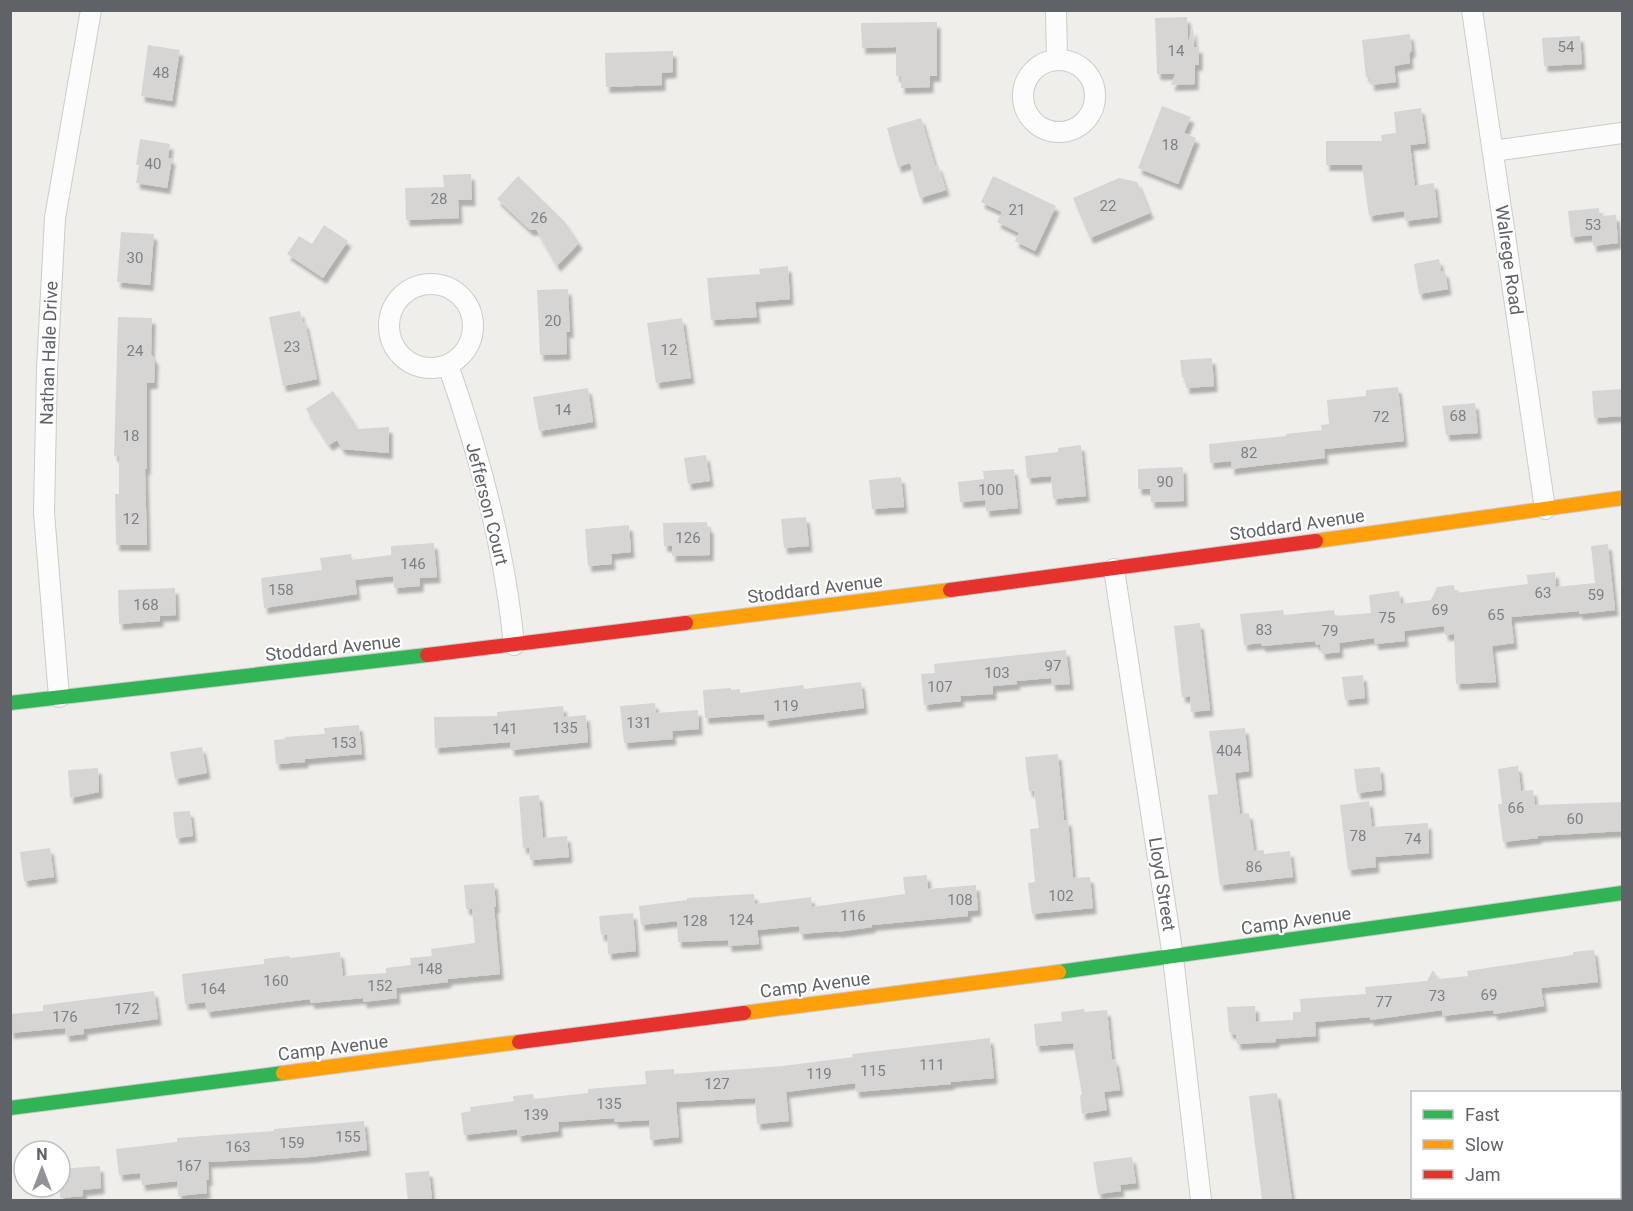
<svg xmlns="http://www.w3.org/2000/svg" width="1633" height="1211" font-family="Roboto,sans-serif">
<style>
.building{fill:#d6d5d3;filter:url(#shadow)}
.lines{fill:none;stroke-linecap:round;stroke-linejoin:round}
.street-casing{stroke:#cbcccc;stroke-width:22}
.fast-casing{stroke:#cacacb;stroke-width:16}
.slow-casing{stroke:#cacacb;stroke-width:16}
.jam-casing{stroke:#cacacb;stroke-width:16}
.street{stroke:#fdfcfc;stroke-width:20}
.fast{stroke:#30b455;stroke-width:14}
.slow{stroke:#ff9f0a;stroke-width:14}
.jam{stroke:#e5322d;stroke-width:14}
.labels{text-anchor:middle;stroke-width:4.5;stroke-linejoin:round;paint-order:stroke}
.number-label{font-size:15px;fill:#7e8184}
.street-label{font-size:18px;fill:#5f6368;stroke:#fff}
</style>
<defs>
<filter id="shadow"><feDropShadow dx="3.5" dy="6" stdDeviation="1.5" flood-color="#0004"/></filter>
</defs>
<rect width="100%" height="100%" fill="#efeeea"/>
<!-- building -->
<g class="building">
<path d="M1187 17 1188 42 1193 27 1194 47H1199V65H1195V84L1171 85 1175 74H1157L1155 18Z"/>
<path d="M937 22V76H930V87L901 88V76H896V47L862 48 861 23Z"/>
<path d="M1410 34 1412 50 1409 54 1410 63 1394 66 1396 82 1371 85 1370 77H1366L1362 40Z"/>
<path d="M1580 36 1582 64 1544 66 1542 38Z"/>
<path d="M148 45 180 50 172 101 141 96Z"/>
<path d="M673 51V72L662 73V85L606 87 605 53Z"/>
<path d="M1162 106 1191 117 1184 133 1196 138 1178 184 1138 168Z"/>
<path d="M1421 108 1426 143 1410 145 1415 186 1434 183 1438 217 1405 221 1404 211 1369 216 1362 165H1326V141H1382L1381 135 1396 133 1394 112Z"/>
<path d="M921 118 935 166 938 165 946 190 920 198 910 163 898 167 887 128Z"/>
<path d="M140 139 170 144 168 158H172L167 188 136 183 139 165H136Z"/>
<path d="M471 174 472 200H458L459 218 406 220 405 188 444 187 443 175Z"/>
<path d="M518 176 564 221 579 243 557 266 536 229 530 230 497 199Z"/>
<path d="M993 176 1056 206 1035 251 1015 241 1019 233 997 222 1002 212 981 202Z"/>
<path d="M1119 178 1137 182 1150 213 1090 238 1073 198Z"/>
<path d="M1599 208 1600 216 1616 215 1618 243 1593 246 1592 235 1571 237 1568 211Z"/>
<path d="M324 225 348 241 323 278 287 254 299 236 312 244Z"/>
<path d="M121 232 154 234 150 285 117 282Z"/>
<path d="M1439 259 1441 271H1445L1448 289 1419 294 1414 264Z"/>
<path d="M788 266 790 299 755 302 757 317 711 320 707 278 760 274 759 269Z"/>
<path d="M568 289 570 332H566L567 354 540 355 537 290Z"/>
<path d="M300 311 303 323 305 322 317 379 283 386 269 317Z"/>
<path d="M118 317 152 318 151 354 155 360 154 383H147V469H145L147 545H116L115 494H119V456H114Z"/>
<path d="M682 318 691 378 656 383 647 323Z"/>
<path d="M1212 358 1214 386 1186 388 1185 377H1182L1180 360Z"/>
<path d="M1398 387 1404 441 1324 449 1325 458 1231 469V461L1210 463 1209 444 1286 436V434L1322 430 1321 425 1329 424 1327 400 1366 396V390Z"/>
<path d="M588 388 593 422 539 431 533 397Z"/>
<path d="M1623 389V416L1594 418 1592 391Z"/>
<path d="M333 391 358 429 389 427V453L342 449 337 440 329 445 306 409Z"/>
<path d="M1475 403 1478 433 1446 435 1442 406Z"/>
<path d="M1081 445 1086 496 1053 499 1051 476 1027 478 1025 456 1058 452V448Z"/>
<path d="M706 455 710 481 688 484 684 458Z"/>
<path d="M1183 467 1184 501 1151 502 1150 489H1138V469Z"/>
<path d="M1014 469 1018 508 986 511 985 500 960 502 958 482 984 479 983 471Z"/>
<path d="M901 477 904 507 872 509 869 480Z"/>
<path d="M806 517 809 546 784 548 781 519Z"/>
<path d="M707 522V527H710V555L672 556V546H664L663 523Z"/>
<path d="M629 525 631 552 611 554 612 564 588 566 585 529Z"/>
<path d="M434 543 437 577 420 578V586L394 588 393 576 355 580 357 594 264 608 261 578 322 570 320 558 351 554 352 560 391 555V546Z"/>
<path d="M1608 544 1615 610 1579 614V611L1511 617 1514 643 1492 646 1496 682 1456 684 1454 634 1445 635 1444 626 1404 631 1405 641 1375 644 1374 638 1339 643 1340 652 1322 654 1320 644 1316 645 1315 641 1262 646 1261 643 1244 645 1240 614 1283 610 1284 615 1334 610 1335 616 1371 613 1369 595 1399 591 1401 604 1431 600 1437 587 1454 585 1455 593 1528 584 1527 575 1555 572 1556 587 1595 583 1591 546Z"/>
<path d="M175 588 176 615 160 616V621L119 624 118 590Z"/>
<path d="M1200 623 1210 710 1191 712 1190 696 1182 697 1174 626Z"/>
<path d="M1066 650 1070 684 1052 685 1051 678 1016 681 1017 684 993 686V694L960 696 961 701 924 705 921 674 935 673 934 664Z"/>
<path d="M1363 675 1365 698 1345 700 1342 677Z"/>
<path d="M861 682 864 708 765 721 764 714 705 718 703 690 731 688V690L740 689V693L803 685 804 689Z"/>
<path d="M655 703 656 713 698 710 699 729 672 731 673 739 624 743 620 706Z"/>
<path d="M563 706 564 717 586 715 588 742 511 750 510 742 435 748 434 717 497 716V712Z"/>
<path d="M359 725 362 754 305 759V762L276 764 274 740 285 739V737L325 734 324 728Z"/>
<path d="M1245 728 1249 771 1235 773 1240 814 1249 813 1254 851 1264 850V854L1290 851 1293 877 1220 885 1208 795 1218 794 1209 731Z"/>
<path d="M202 747 207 773 175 779 170 752Z"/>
<path d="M1058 754 1064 820H1068L1073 878 1090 877 1093 908 1032 914 1028 883 1035 882 1030 829 1039 828 1034 791H1029L1025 757Z"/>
<path d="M1518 766 1521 791 1533 790 1535 805 1623 802V831L1538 836V838L1503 842 1498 804H1502L1498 769Z"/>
<path d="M1380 767 1382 790 1357 793 1354 769Z"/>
<path d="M98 768 99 792 70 798 68 770Z"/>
<path d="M539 795 543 838 567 836 569 857 530 860 529 847 523 848 519 797Z"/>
<path d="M1369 801 1372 827 1428 823 1429 853 1375 857 1376 867 1348 870 1340 805Z"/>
<path d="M190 811 193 836 176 838 173 812Z"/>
<path d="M50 848 54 877 24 881 20 852Z"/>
<path d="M927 875 928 889 976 885 978 910 968 911V916L872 925V927L837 932V931L800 934 799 926 757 930 759 944 728 946V940L678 942 677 921 641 925 639 906 687 900V898L754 894 755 904 811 897 812 907 905 894 903 877Z"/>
<path d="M494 883 496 907H494L500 974 448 979V982L396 988 397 998 363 1002V998L311 1003 310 999 207 1012 205 1002 185 1004 182 974 264 964V959L289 956 290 958 340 952 343 976 386 973V968L411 965 410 958 432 956 431 949 475 943 472 909H466L464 885Z"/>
<path d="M633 913 636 951 608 954 607 935H601L599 916Z"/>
<path d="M1594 950 1598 982 1541 988 1544 1006 1494 1014 1493 1010 1442 1016V1010L1370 1020V1017L1315 1022 1316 1036 1276 1039V1042L1237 1044 1236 1035 1229 1032 1227 1007 1255 1006 1256 1022 1293 1020V1012H1301L1300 999 1366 994 1365 987 1427 981 1433 970 1439 979 1468 976 1467 971 1573 955V952Z"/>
<path d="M154 991 158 1019 84 1029V1034L66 1036 65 1028 10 1033V1014L43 1011V1005Z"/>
<path d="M1084 1009 1085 1012 1107 1010 1112 1060 1115 1059 1120 1090 1104 1092 1107 1110 1082 1114 1080 1096 1082 1094 1073 1043 1036 1046 1034 1024 1062 1021 1061 1012Z"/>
<path d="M990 1038 994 1078 951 1082V1084L856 1092 855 1083 786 1092 789 1121 757 1124 755 1098 676 1102 679 1137 650 1140 649 1120 615 1122 614 1118 558 1122 559 1131 518 1136 517 1129 464 1135 461 1113 471 1111 470 1107 514 1101 513 1096 533 1094 534 1099 588 1093V1089L646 1084 645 1071 674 1069V1074L783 1066 853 1057 852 1054Z"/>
<path d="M1277 1093 1292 1200H1262L1249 1096Z"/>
<path d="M364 1121 367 1150 310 1157 208 1162 209 1180H206L207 1193 178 1196 177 1181 142 1185 140 1173 119 1175 116 1149 177 1142V1138L274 1131V1129Z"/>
<path d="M1132 1157 1136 1183 1120 1185 1121 1191 1098 1194 1093 1162Z"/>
<path d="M100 1166 101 1188 83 1190V1196L60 1198V1169Z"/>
<path d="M429 1171 432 1200H408L405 1173Z"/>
</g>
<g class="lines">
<defs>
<g id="street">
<path d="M1056 10 1057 60"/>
<path d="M1472 10 1545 509"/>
<circle cx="1059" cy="96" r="36"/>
<path d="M1493 151 1622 133"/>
<circle cx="431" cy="326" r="42"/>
<path d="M448 365C480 456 505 549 514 645"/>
<path d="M1114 569 1173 957 1201 1200"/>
<path d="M59 697 44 513 47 369 55 218 91 10"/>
</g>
<g id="fast">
<path d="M10 703 427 655"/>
<path d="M1059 972 1622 893"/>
<path d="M10 1108 283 1073"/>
</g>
<g id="slow">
<path d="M1316 541 1622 498"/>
<path d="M686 623 950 590"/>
<path d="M744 1013 1059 972"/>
<path d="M283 1073 519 1042"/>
</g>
<g id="jam">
<path d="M950 590 1316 541"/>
<path d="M427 655 686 623"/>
<path d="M519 1042 744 1013"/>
</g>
</defs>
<!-- street casing -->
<use href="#street" class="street-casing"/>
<!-- fast casing -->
<use href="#fast" class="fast-casing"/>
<!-- slow casing -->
<use href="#slow" class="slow-casing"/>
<!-- jam casing -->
<use href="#jam" class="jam-casing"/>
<!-- street -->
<use href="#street" class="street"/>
<!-- fast -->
<use href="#fast" class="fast"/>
<!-- slow -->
<use href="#slow" class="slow"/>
<!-- jam -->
<use href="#jam" class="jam"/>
</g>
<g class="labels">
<!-- number labels -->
<g class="number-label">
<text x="1566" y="52">54</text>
<text x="1176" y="56">14</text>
<text x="161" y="78">48</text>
<text x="1170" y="150">18</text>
<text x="153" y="169">40</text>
<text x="439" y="204">28</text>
<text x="1108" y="211">22</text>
<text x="1017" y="215">21</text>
<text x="539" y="223">26</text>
<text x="1593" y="230">53</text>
<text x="135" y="263">30</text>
<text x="553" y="326">20</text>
<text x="292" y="352">23</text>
<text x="669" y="355">12</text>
<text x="135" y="356">24</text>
<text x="563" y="415">14</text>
<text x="1458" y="421">68</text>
<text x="1381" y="422">72</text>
<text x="131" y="441">18</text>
<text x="1249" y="458">82</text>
<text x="1165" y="487">90</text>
<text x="991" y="495">100</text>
<text x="131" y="524">12</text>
<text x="688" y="543">126</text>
<text x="413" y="569">146</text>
<text x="281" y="595">158</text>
<text x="1543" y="598">63</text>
<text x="1596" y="600">59</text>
<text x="146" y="610">168</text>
<text x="1440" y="615">69</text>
<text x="1496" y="620">65</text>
<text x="1387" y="623">75</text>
<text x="1264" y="635">83</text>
<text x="1330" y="636">79</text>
<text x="1053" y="671">97</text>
<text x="997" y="678">103</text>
<text x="940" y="692">107</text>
<text x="786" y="711">119</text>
<text x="639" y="728">131</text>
<text x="565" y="733">135</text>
<text x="505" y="734">141</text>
<text x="344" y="748">153</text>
<text x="1229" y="756">404</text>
<text x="1516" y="813">66</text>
<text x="1575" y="824">60</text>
<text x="1358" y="841">78</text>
<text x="1413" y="844">74</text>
<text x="1254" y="872">86</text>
<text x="1061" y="901">102</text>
<text x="960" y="905">108</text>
<text x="853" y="921">116</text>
<text x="741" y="925">124</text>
<text x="695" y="926">128</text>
<text x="430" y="974">148</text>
<text x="276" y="986">160</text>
<text x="380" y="991">152</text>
<text x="213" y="994">164</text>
<text x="1489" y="1000">69</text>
<text x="1437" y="1001">73</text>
<text x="1384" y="1007">77</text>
<text x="127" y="1014">172</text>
<text x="65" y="1022">176</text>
<text x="932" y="1070">111</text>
<text x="873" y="1076">115</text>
<text x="819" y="1079">119</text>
<text x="717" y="1089">127</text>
<text x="609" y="1109">135</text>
<text x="536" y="1120">139</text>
<text x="348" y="1142">155</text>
<text x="292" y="1148">159</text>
<text x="238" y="1152">163</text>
<text x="189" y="1171">167</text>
</g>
<!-- street labels -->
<g class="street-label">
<text transform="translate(1509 260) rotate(82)" y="6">Walrege Road</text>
<text transform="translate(49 353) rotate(-88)" y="6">Nathan Hale Drive</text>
<text transform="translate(487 504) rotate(76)" y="6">Jefferson Court</text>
<text transform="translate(1297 525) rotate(-8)" y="6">Stoddard Avenue</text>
<text transform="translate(815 589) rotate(-7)" y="6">Stoddard Avenue</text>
<text transform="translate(333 648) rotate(-6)" y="6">Stoddard Avenue</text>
<text transform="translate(1162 884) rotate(81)" y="6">Lloyd Street</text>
<text transform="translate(1296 921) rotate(-8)" y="6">Camp Avenue</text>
<text transform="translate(815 985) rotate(-7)" y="6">Camp Avenue</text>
<text transform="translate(333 1048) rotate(-7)" y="6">Camp Avenue</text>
</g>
</g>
<!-- border -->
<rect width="1633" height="1211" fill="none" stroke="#5f6368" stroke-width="24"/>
<!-- legend -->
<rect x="1411" y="1091" width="210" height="108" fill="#ffffff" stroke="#bfc1c3" stroke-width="1.5"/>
<rect x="1423" y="1110" width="30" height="9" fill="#30b455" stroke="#bfc1c3" stroke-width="1.5"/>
<text x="1465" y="1121" font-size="18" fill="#5f6368">Fast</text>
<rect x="1423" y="1140" width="30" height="9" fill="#ff9f0a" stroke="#bfc1c3" stroke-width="1.5"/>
<text x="1465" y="1151" font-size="18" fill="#5f6368">Slow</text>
<rect x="1423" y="1170" width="30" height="9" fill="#e5322d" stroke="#bfc1c3" stroke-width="1.5"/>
<text x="1465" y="1181" font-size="18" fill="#5f6368">Jam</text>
<!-- north arrow -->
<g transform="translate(42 1169)"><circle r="28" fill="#ffffff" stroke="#bfc1c3" stroke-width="1.5"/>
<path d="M0-4.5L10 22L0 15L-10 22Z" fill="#919496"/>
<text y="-9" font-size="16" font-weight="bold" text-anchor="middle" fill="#5f6368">N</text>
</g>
</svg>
